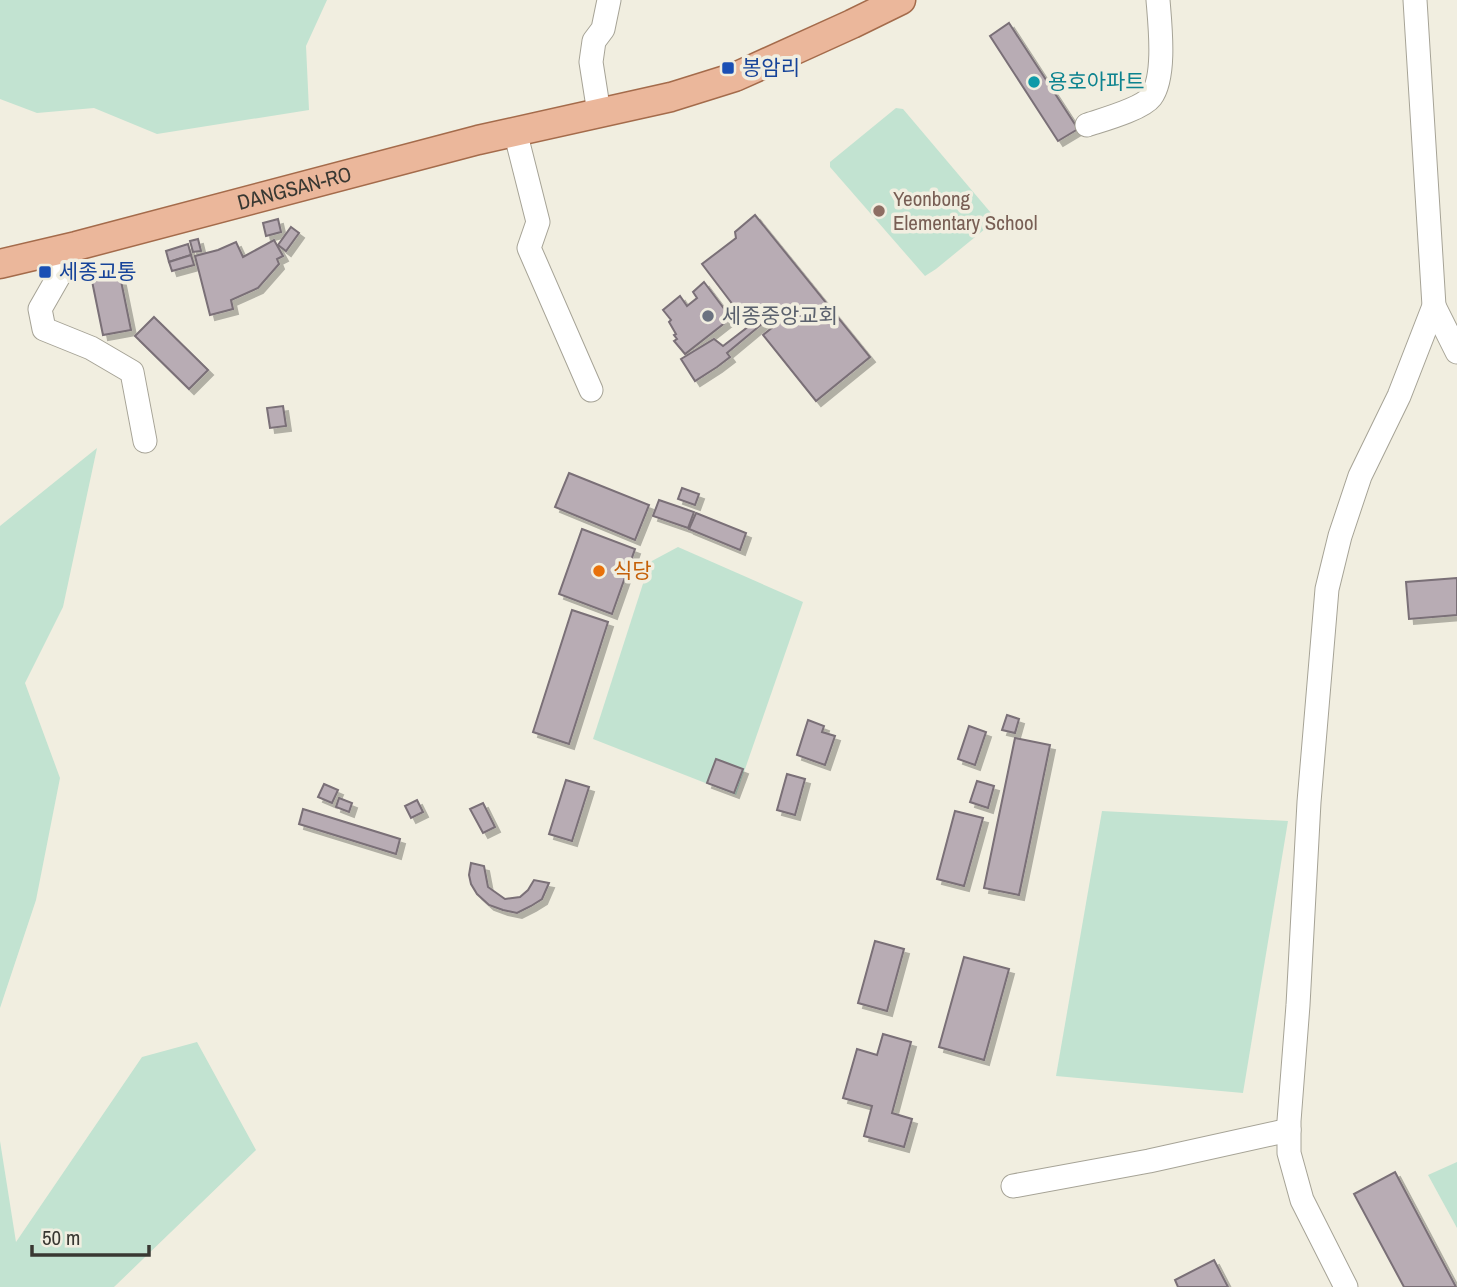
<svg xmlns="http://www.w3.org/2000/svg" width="1457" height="1287" font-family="'Archivo Narrow','Noto Sans KR',sans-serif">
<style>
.green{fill:#c2e3d1}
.building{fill:#b8acb4;stroke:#7a6f77;stroke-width:2;filter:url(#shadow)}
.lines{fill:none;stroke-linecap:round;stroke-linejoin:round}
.minor-casing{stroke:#a6a396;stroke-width:25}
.major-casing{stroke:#a46b4b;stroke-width:31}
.minor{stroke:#fff;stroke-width:23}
.major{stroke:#ebb79b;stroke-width:28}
.transit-dot{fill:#1a4fb4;stroke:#f1eee0;stroke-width:2.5}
.culture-dot{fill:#0f9aa8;stroke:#f1eee0;stroke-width:2.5}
.education-dot{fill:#8d6e63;stroke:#f1eee0;stroke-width:2.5}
.worship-dot{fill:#6b7280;stroke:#f1eee0;stroke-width:2.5}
.food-dot{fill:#e8710a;stroke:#f1eee0;stroke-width:2.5}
.labels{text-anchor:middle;stroke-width:7;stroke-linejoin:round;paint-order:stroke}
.transit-label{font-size:21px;fill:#164399;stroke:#f1eee0;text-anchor:start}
.culture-label{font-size:21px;fill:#0d838f;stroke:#f1eee0;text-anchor:start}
.street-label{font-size:21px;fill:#393832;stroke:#f1eee0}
.education-label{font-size:21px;fill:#785e54;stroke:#f1eee0;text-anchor:start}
.worship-label{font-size:21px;fill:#5b616d;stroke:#f1eee0;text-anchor:start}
.food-label{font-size:21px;fill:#c56008;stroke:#f1eee0;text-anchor:start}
</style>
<defs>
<filter id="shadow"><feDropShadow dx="5" dy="5" stdDeviation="0" flood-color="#0004"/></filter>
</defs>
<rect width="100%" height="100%" fill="#f1eee0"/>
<!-- green -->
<g class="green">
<path d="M0 0H327L306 46 309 110 157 134 94 108 37 113 0 99Z"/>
<path d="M896 108 903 109 991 213 993 219 991 224 936 269 925 276 830 167V162Z"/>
<path d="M97 448 63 607 25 683 60 778 36 900 0 1008V526Z"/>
<path d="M678 547 803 602 736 795 593 739 650 562Z"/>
<path d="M1102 811 1288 821 1243 1093 1056 1076Z"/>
<path d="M197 1042 256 1150 114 1287H0V1141L16 1242 142 1057Z"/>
<path d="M1457 1162V1228L1428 1175Z"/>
</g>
<!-- building -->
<g class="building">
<path d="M1009 23 1078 129 1058 141 990 36Z"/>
<path d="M755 215 870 357 816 401 763 335 774 326 768 319 727 353 730 357 717 367 695 381 681 359 714 339 723 346 749 326 702 264 736 238 735 232Z"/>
<path d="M278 219 281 232 266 236 263 223Z"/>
<path d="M291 227 299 233 286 251 278 245Z"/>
<path d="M198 239 201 251 193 252 190 241Z"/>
<path d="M274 240 283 256 277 259 279 264 258 288 231 300 233 309 210 315 195 256 218 250 236 242 243 257Z"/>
<path d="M188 244 191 255 169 262 166 251Z"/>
<path d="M191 255 194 265 172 271 169 262Z"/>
<path d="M120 276 131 330 103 335 92 281Z"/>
<path d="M704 282 731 318 685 354 674 341 677 339 674 335 676 334 669 322 671 320 663 310 680 296 687 306 697 298 693 292Z"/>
<path d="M154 317 208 370 189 389 135 336Z"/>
<path d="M283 406 286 426 270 428 267 408Z"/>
<path d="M569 473 649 505 635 540 555 507Z"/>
<path d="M682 488 699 494 695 505 678 499Z"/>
<path d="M659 500 694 512 688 528 653 516Z"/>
<path d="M696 513 746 533 740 550 689 529Z"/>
<path d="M582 529 635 549 612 614 559 594Z"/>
<path d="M1457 578V615L1409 619 1406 582Z"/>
<path d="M572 610 608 622 569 744 533 732Z"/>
<path d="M1007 715 1019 719 1015 733 1002 730Z"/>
<path d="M808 720 824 726 822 732 835 736 825 765 797 755Z"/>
<path d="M969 726 986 732 975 765 958 759Z"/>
<path d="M1015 738 1050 745 1019 895 984 888Z"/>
<path d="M716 759 743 769 734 793 707 783Z"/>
<path d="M787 774 805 779 795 815 777 810Z"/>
<path d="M566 780 589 787 572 841 549 834Z"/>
<path d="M977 781 994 786 988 808 970 802Z"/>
<path d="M324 784 338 790 332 803 318 797Z"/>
<path d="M339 798 352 803 349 812 336 807Z"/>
<path d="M417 800 423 812 411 818 405 806Z"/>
<path d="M483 803 495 827 483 833 470 809Z"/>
<path d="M303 809 400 839 396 854 299 824Z"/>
<path d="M955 811 983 818 964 886 937 879Z"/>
<path d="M471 863 484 866 488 887 505 899 520 897 528 890 534 880 549 883 542 899 531 906 517 913 503 910 489 905 477 894 471 884 469 875Z"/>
<path d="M875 941 904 949 887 1011 858 1003Z"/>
<path d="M964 957 1009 969 984 1060 939 1047Z"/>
<path d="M883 1034 911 1042 892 1113 912 1119 904 1147 864 1136 872 1106 843 1098 857 1049 877 1055Z"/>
<path d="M1395 1172 1456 1287H1404L1354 1194Z"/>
<path d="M1214 1260 1228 1287H1178L1175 1280Z"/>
</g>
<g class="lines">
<defs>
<g id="minor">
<path d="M599 113 591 62 594 41 603 29 609 0"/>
<path d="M1087 125C1102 120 1142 109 1151 97 1166 77 1160 25 1158 0"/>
<path d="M515 131 538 222 529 248 591 390"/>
<path d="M76 246 40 309 44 329 91 348 132 372 145 441"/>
<path d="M1434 306 1457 352"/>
<path d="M1013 1186 1149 1161 1289 1130"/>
<path d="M1346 1287 1302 1200 1289 1153V1121L1298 1005 1309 802 1327 589 1340 536 1360 476 1399 396 1434 306 1415 0"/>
</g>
<g id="major">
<path id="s1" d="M0 264 76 246 478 140 671 97 735 77 852 24 901 0"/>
</g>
</defs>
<!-- minor casing -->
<use href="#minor" class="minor-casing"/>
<!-- major casing -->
<use href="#major" class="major-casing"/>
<!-- minor -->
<use href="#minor" class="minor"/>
<!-- major -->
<use href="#major" class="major"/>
</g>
<!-- markers -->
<g class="transit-dot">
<rect x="721" y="61" width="14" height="14" rx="3.5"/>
<rect x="38" y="265" width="14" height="14" rx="3.5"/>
</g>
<circle class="culture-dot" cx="1034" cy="82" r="7"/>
<circle class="education-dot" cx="879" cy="211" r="7"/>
<circle class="worship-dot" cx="708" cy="316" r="7"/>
<circle class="food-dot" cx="599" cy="571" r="7"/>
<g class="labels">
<!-- transit labels -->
<g class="transit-label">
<text x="742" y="75">봉암리</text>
<text x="59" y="279">세종교통</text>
</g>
<!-- culture labels -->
<g class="culture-label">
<text x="1048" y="89">용호아파트</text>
</g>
<!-- street labels -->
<g class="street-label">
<text dy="7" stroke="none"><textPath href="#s1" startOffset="304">DANGSAN-RO</textPath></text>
</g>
<!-- education labels -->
<g class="education-label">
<text x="893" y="206">Yeonbong<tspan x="893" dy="24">Elementary School</tspan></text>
</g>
<!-- worship labels -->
<g class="worship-label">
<text x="722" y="323">세종중앙교회</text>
</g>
<!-- food labels -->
<g class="food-label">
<text x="613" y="578">식당</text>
</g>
</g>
<!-- scale -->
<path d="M32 1245v10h117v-10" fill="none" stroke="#393832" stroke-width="3.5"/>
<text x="42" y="1245" font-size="21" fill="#393832" stroke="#f1eee0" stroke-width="5" paint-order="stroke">50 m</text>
</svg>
